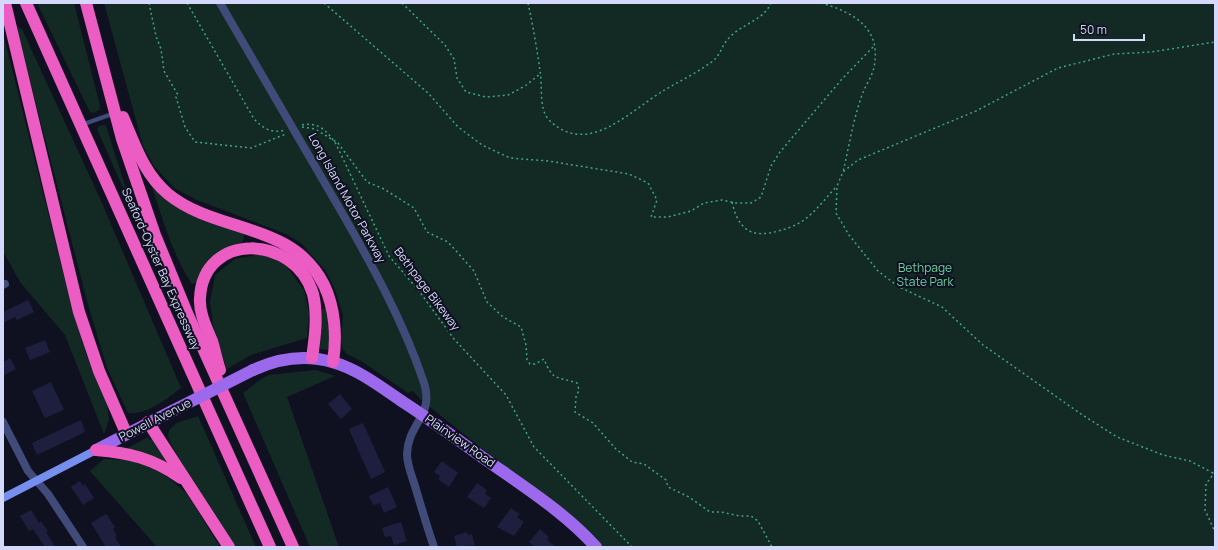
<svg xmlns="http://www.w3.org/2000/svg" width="1218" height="550" font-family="Manrope,sans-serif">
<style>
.green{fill:#132923}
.building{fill:#1e1f3e}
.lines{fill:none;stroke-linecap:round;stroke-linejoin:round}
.path{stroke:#3da586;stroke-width:1.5;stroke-dasharray:2 3;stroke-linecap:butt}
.lane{stroke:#404b79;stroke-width:4.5}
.street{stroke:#404b79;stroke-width:8}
.secondary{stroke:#768fee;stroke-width:8}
.primary{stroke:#9c68ec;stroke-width:12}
.highway{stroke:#eb5dc2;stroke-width:12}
.primary-bridge{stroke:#9c68ec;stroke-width:12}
.labels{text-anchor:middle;stroke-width:4;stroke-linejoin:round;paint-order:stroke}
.street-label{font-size:12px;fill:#d4d8fa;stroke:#101120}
.park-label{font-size:12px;fill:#69d19e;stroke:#101120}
</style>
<rect width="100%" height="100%" fill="#101120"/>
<!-- green -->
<g class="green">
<path d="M37 3H74L100 106 99 110 94 113 90 112 86 104Z"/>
<path d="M104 3H1215V547H598L584 530 421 400 413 391 408 393 361 361 347 354 343 349 341 343 343 315 334 287 325 270 301 243 286 234 197 200 174 188 154 166 143 146Z"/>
<path d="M18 27 22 29 102 203 181 388C167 399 147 415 128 413L107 368 87 301 18 34Z"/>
<path d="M3 33 71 304 87 357 107 404 109 419 104 434 65 335 20 282 3 251Z"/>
<path d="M105 125 106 126 129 198 128 199 97 129 99 126Z"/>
<path d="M152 187 186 212 244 234 243 242C216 252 208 257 196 283L192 284C173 256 163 220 152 187Z"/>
<path d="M261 254 284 263 304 290 309 313 307 338 251 355 227 369 214 331 210 302 215 275 235 259Z"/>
<path d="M328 307 330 348 328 350 320 349V345L322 309Z"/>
<path d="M316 370 335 376 287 397 339 547H310L243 393 261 379 269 375Z"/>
<path d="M198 416 256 547H235L180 461 169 440 168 434 170 429 177 423Z"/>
<path d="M148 437 149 440 154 438 169 464 154 456 126 450 128 448Z"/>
<path d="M104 459 143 461 170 479 187 494 220 547H157L90 471Z"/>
</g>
<!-- building -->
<g class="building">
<path d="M28 300 34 312 17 320 15 317 3 323V312Z"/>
<path d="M45 340 50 352 30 360 25 348Z"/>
<path d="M10 358 16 369 3 376V362Z"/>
<path d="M51 382 64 410 45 418 32 391Z"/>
<path d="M340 394 352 409 341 419 328 404Z"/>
<path d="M81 420 85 432 37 455 32 443Z"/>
<path d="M363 423 385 472 371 479 349 429Z"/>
<path d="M442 461 458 473 449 487 438 479 440 476 434 472Z"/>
<path d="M80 481 83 486 85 484 94 498 83 505 71 487Z"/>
<path d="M477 483 487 490 485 494 491 498 484 508 467 497Z"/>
<path d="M388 487 397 507 384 513 380 503 373 505 369 496Z"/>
<path d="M511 508 520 514 517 517 524 522 514 536 497 527Z"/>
<path d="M31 510 39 523 41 521 48 531 46 532 55 547H45L33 529 29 531 20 516Z"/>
<path d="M106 514 115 527 113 529 117 536 115 537 121 547H106L91 523Z"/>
<path d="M401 522 407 541 394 545 391 536 385 537 382 528Z"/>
<path d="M540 529 549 537 547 540 556 547H535L529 542Z"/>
<path d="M467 532 468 535 472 534 475 545 457 547 454 536Z"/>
</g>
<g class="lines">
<!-- path -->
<g class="path">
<path d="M149 3 156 36 161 49 164 71 178 95 176 97 185 127 195 142 251 148 286 134"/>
<path d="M187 3 254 119C263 128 271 134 285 130"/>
<path d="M324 3 428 93 458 127 482 145 510 158 548 161 629 174 648 183 657 200 651 217H668L691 211 704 203 722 200 736 203H751L761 197 771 166 780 152 842 79 874 46"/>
<path d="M402 3 445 45 454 59 457 78 466 92 486 97 508 95 525 86 540 74"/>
<path d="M528 3C533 26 537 49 540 71 543 86 538 110 550 121 588 157 630 111 663 91 676 83 706 68 715 59 721 53 723 43 730 37 742 24 764 20 771 3"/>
<path d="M821 3C853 12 882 28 874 67 872 77 865 86 862 95 853 120 849 147 843 172"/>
<path d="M302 125C318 121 328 132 336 144L389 256 419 291 454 339 506 395 534 447 632 547"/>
<path d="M302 127 315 129 338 143 367 182 384 189 414 208 427 232 448 242 474 271 487 302 503 317 521 327 526 345 527 360 530 364H535L544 359C553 382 557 376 577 383L579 390 576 397 575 412 593 423 616 449 632 462 644 464 666 480 668 487 689 497 710 512H721L740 516H751L758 521 772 547"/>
<path d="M732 202C738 229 751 239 778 231 787 229 797 225 804 220 816 211 826 198 836 187"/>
<path d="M1215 472 1206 484 1205 510 1215 532"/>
<path d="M1213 473 1190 461 1163 455 1117 437 1081 414 983 345 942 307 899 287 878 271 849 235 836 213 837 186 843 172 858 160 976 111 1058 68 1114 54 1151 52 1215 42"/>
</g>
<!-- lane -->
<path class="lane" d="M81 125 115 113"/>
<!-- street -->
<g class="street">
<path d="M220 3C260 73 301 141 341 211 372 265 403 321 423 380 436 416 408 422 407 454 407 465 412 476 415 486 421 506 427 527 434 547"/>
<path d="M3 285 5 284"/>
<path d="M3 422 28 471 48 494 83 547"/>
</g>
<!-- secondary -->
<path class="secondary" d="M3 498 96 450"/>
<!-- primary -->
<g class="primary">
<path d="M253 370C279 358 304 354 332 362 358 369 381 387 403 402 437 424 469 448 502 471 535 494 569 517 596 547"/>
<path d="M96 450 172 411"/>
</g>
<!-- highway -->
<g class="highway">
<path d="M5 3 79 312 99 371 126 433"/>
<path d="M26 3 270 547"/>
<path d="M86 3 122 139 155 235 187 313 293 547"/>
<path d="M123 117C135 145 144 174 168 194 217 234 292 221 324 285 335 308 337 337 333 362"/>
<path d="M220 370C217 361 215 351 212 341 206 327 199 313 200 298 203 231 295 234 313 294 318 315 315 337 312 358"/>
<path d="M148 422 229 547"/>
<path d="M96 450C130 453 152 458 181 478"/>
</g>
<!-- primary-bridge -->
<path class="primary-bridge" d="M172 411 253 370"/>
</g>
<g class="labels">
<!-- street labels -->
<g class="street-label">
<text transform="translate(347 198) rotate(61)" y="4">Long Island Motor Parkway</text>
<text transform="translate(161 269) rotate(66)" y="4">Seaford-Oyster Bay Expressway</text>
<text transform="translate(427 289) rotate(53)" y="4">Bethpage Bikeway</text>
<text transform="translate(155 420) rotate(-27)" y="4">Powell Avenue</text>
<text transform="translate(460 441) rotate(35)" y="4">Plainview Road</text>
</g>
<!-- park labels -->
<g class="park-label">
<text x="925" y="272">Bethpage<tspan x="925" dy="14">State Park</tspan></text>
</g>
</g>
<!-- border -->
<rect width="1218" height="550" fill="none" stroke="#d4d8fa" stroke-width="8"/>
<!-- scale -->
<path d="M1074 34v6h70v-6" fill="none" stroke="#d4d8fa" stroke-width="2"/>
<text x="1080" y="34" font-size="12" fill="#d4d8fa" stroke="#101120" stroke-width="3" paint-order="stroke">50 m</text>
</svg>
